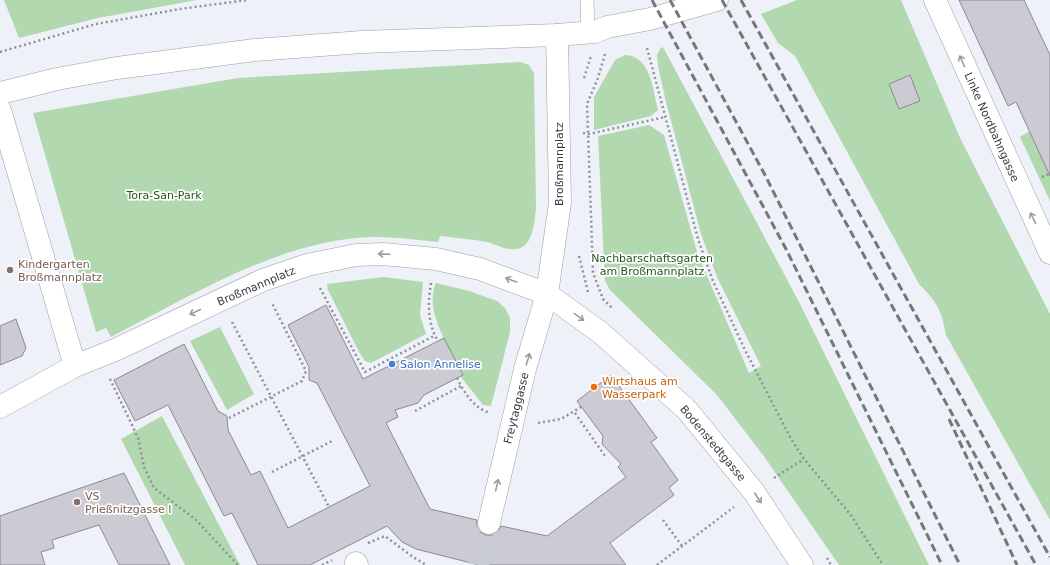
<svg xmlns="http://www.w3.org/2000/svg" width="1050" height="565" font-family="'DejaVu Sans',sans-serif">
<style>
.green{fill:#b1d8ae}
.building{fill:#cccad2;stroke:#8b8990}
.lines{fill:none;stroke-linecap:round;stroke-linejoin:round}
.street-tunnel{stroke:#caccd3;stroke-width:22;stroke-dasharray:22 11;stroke-linecap:butt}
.lane-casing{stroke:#9c9ea6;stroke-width:14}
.street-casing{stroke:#9c9ea6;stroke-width:23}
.secondary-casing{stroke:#9c9ea6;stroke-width:23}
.path{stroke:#8f9196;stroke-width:2.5;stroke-dasharray:2 3;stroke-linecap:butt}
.lane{stroke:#fff;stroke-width:13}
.street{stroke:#fff;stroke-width:22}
.secondary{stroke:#fff;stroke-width:22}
.rail{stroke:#75777b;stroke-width:3;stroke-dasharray:8 4;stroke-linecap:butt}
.oneway{stroke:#9c9c9e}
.education-dot{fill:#8d6e63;stroke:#fff;stroke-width:1.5}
.shop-dot{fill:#3f7fe0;stroke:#fff;stroke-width:1.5}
.food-dot{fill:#e8710a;stroke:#fff;stroke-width:1.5}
.labels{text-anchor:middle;stroke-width:3.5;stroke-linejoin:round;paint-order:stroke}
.street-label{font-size:11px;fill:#38393c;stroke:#fff}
.park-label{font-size:11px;fill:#21561f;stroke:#fff}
.education-label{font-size:11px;fill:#785e54;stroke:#fff;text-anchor:start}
.shop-label{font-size:11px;fill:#366cbe;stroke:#fff;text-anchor:start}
.food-label{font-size:11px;fill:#c56008;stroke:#fff;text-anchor:start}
</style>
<rect width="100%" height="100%" fill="#eff1f9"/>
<!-- green -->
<g class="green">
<path d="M4 0H197L98 18 19 38Z"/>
<path d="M797 0H901L961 140 1050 314V520L946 335C942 311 937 302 919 284L795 56 778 43 761 14Z"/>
<path d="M663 47 799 302 929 565H839L763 455 717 395 610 290 605 281 598 136 649 125 664 135 698 255 749 373 761 366 717 277 701 234 666 102 658 66 657 55 660 49Z"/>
<path d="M625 55C651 56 653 90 658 110L651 116 594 130V97L615 60Z"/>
<path d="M520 62 529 65 534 73 536 209C534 224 533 252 511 249 503 249 495 244 487 242 472 239 456 238 440 236L438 242C411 239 382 235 355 238 269 247 187 298 111 337L106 328 96 332 33 113 238 78Z"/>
<path d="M1030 131 1050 176V201L1020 137Z"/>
<path d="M384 277 423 282 420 315 426 334 371 363 365 361 359 352 328 290 327 284Z"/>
<path d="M436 283 469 291 497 301 505 308 510 318V332L491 406 483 405 460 376 463 374C451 350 423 311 436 283Z"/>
<path d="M220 327 254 394 227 410 190 341Z"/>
<path d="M162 416 240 565H185L121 439Z"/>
</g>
<!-- building -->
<g class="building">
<path d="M959 0H1024L1050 55V176L1016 102 1008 106Z"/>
<path d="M910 75 920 101 899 109 889 84Z"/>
<path d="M326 305 363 379 444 338 463 375 424 395 418 403 395 410 398 417 386 423 430 509 477 520V527L480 532 486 535H493L498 531 501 526 547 536 626 477 618 467 621 464 602 444 603 436 577 401 611 375 657 438 651 442 678 480 669 488 674 495 610 543 626 565H479L416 549 402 542 387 526 310 565H258L232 513 224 516 168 405 135 421 114 380 184 344 218 411 227 416 228 430 251 475 260 471 288 528 370 486 317 383 309 380V367L288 325Z"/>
<path d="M16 319 26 348 22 356 0 365V326Z"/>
<path d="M124 473 170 565H119L99 525 52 540 54 548 41 552 45 565H0V516Z"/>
</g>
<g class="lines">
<!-- street-tunnel -->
<path class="street-tunnel" d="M478 565 489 523"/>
<defs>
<path id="lane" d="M587 0 588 33"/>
<g id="street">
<path d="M935 0 1050 253"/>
<path d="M0 110 75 366"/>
<path d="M0 407 75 366 115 350 263 280 307 265 356 255 383 254 436 259 480 269 547 294 601 333 687 410 754 492 802 565"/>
<path d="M489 523 525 369 547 294 560 203 557 35"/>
<path d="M356 563 357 565"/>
</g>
<path id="secondary" d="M0 93 57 79 117 68 255 50 362 42 557 35 595 32 607 27 650 19 717 0"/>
</defs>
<!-- lane casing -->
<use href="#lane" class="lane-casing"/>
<!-- street casing -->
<use href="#street" class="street-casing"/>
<!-- secondary casing -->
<use href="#secondary" class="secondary-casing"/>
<!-- path -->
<g class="path">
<path d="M647 48 698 239 713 281 745 350 791 439 804 459 850 514 883 565"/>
<path d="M0 52 96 24 180 9 247 0"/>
<path d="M605 54 598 78 587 104 593 273 603 299 612 308"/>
<path d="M584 78 591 56"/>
<path d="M583 133 589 134 665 117"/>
<path d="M1042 177 1049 174"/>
<path d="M579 256 588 292"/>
<path d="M431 283C428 302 427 323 438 341"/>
<path d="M320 288 365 372 434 336"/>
<path d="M232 322 329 507"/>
<path d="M457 378C464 392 473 408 490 413"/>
<path d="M110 379 132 425 138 438 144 467 154 488 195 519 238 565"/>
<path d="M415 411 461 386"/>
<path d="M575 413 605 456"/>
<path d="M229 418 302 381 306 371 272 303"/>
<path d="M538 423 561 419 581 407"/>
<path d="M272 472 332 441"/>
<path d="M774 478 804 459"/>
<path d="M663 520 682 546"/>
<path d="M368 543 385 536 410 555 426 565"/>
<path d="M827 558 831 565"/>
<path d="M322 565 332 560"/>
<path d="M657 565 734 507"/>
</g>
<!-- lane -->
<use href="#lane" class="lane"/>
<!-- street -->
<use href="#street" class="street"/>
<!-- secondary -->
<use href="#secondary" class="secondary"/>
<!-- rail -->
<g class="rail">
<path d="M652 0 786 249 942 565"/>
<path d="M670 0 765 175 960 565"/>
<path d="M722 0 1036 565"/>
<path d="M741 0 1050 557"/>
<path d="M949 419 1017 565"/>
</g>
</g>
<!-- one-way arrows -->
<defs><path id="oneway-shaft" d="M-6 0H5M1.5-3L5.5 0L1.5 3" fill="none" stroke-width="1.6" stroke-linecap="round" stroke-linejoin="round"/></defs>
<g class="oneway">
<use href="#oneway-shaft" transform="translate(962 61) rotate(-114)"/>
<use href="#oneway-shaft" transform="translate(1033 218) rotate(-115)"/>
<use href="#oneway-shaft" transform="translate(384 254) rotate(-178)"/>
<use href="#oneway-shaft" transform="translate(511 280) rotate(-160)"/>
<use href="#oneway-shaft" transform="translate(195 312) rotate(155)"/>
<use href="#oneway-shaft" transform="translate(579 317) rotate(36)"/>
<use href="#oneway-shaft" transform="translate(528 359) rotate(-74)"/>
<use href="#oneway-shaft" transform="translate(497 485) rotate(-77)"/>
<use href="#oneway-shaft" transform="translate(758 498) rotate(57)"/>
</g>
<!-- markers -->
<g class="education-dot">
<circle cx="10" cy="270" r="4"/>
<circle cx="77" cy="502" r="4"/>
</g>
<circle class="shop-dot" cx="392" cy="364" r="4"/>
<circle class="food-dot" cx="594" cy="387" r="4"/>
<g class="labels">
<!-- street labels -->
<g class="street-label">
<text transform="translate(992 127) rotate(66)" y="4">Linke Nordbahngasse</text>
<text transform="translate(559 164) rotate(-90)" y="4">Broßmannplatz</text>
<text transform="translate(256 286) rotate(-23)" y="4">Broßmannplatz</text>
<text transform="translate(516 408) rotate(-76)" y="4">Freytaggasse</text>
<text transform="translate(713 443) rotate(50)" y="4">Bodenstedtgasse</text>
</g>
<!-- park labels -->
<g class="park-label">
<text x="164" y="199">Tora-San-Park</text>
<text x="652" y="262">Nachbarschaftsgarten<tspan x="652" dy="13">am Broßmannplatz</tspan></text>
</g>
<!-- education labels -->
<g class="education-label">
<text x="18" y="268">Kindergarten<tspan x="18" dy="13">Broßmannplatz</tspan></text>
<text x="85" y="500">VS<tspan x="85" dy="13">Prießnitzgasse I</tspan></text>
</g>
<!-- shop labels -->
<g class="shop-label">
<text x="400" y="368">Salon Annelise</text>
</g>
<!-- food labels -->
<g class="food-label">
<text x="602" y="385">Wirtshaus am<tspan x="602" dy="13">Wasserpark</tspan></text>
</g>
</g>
</svg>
